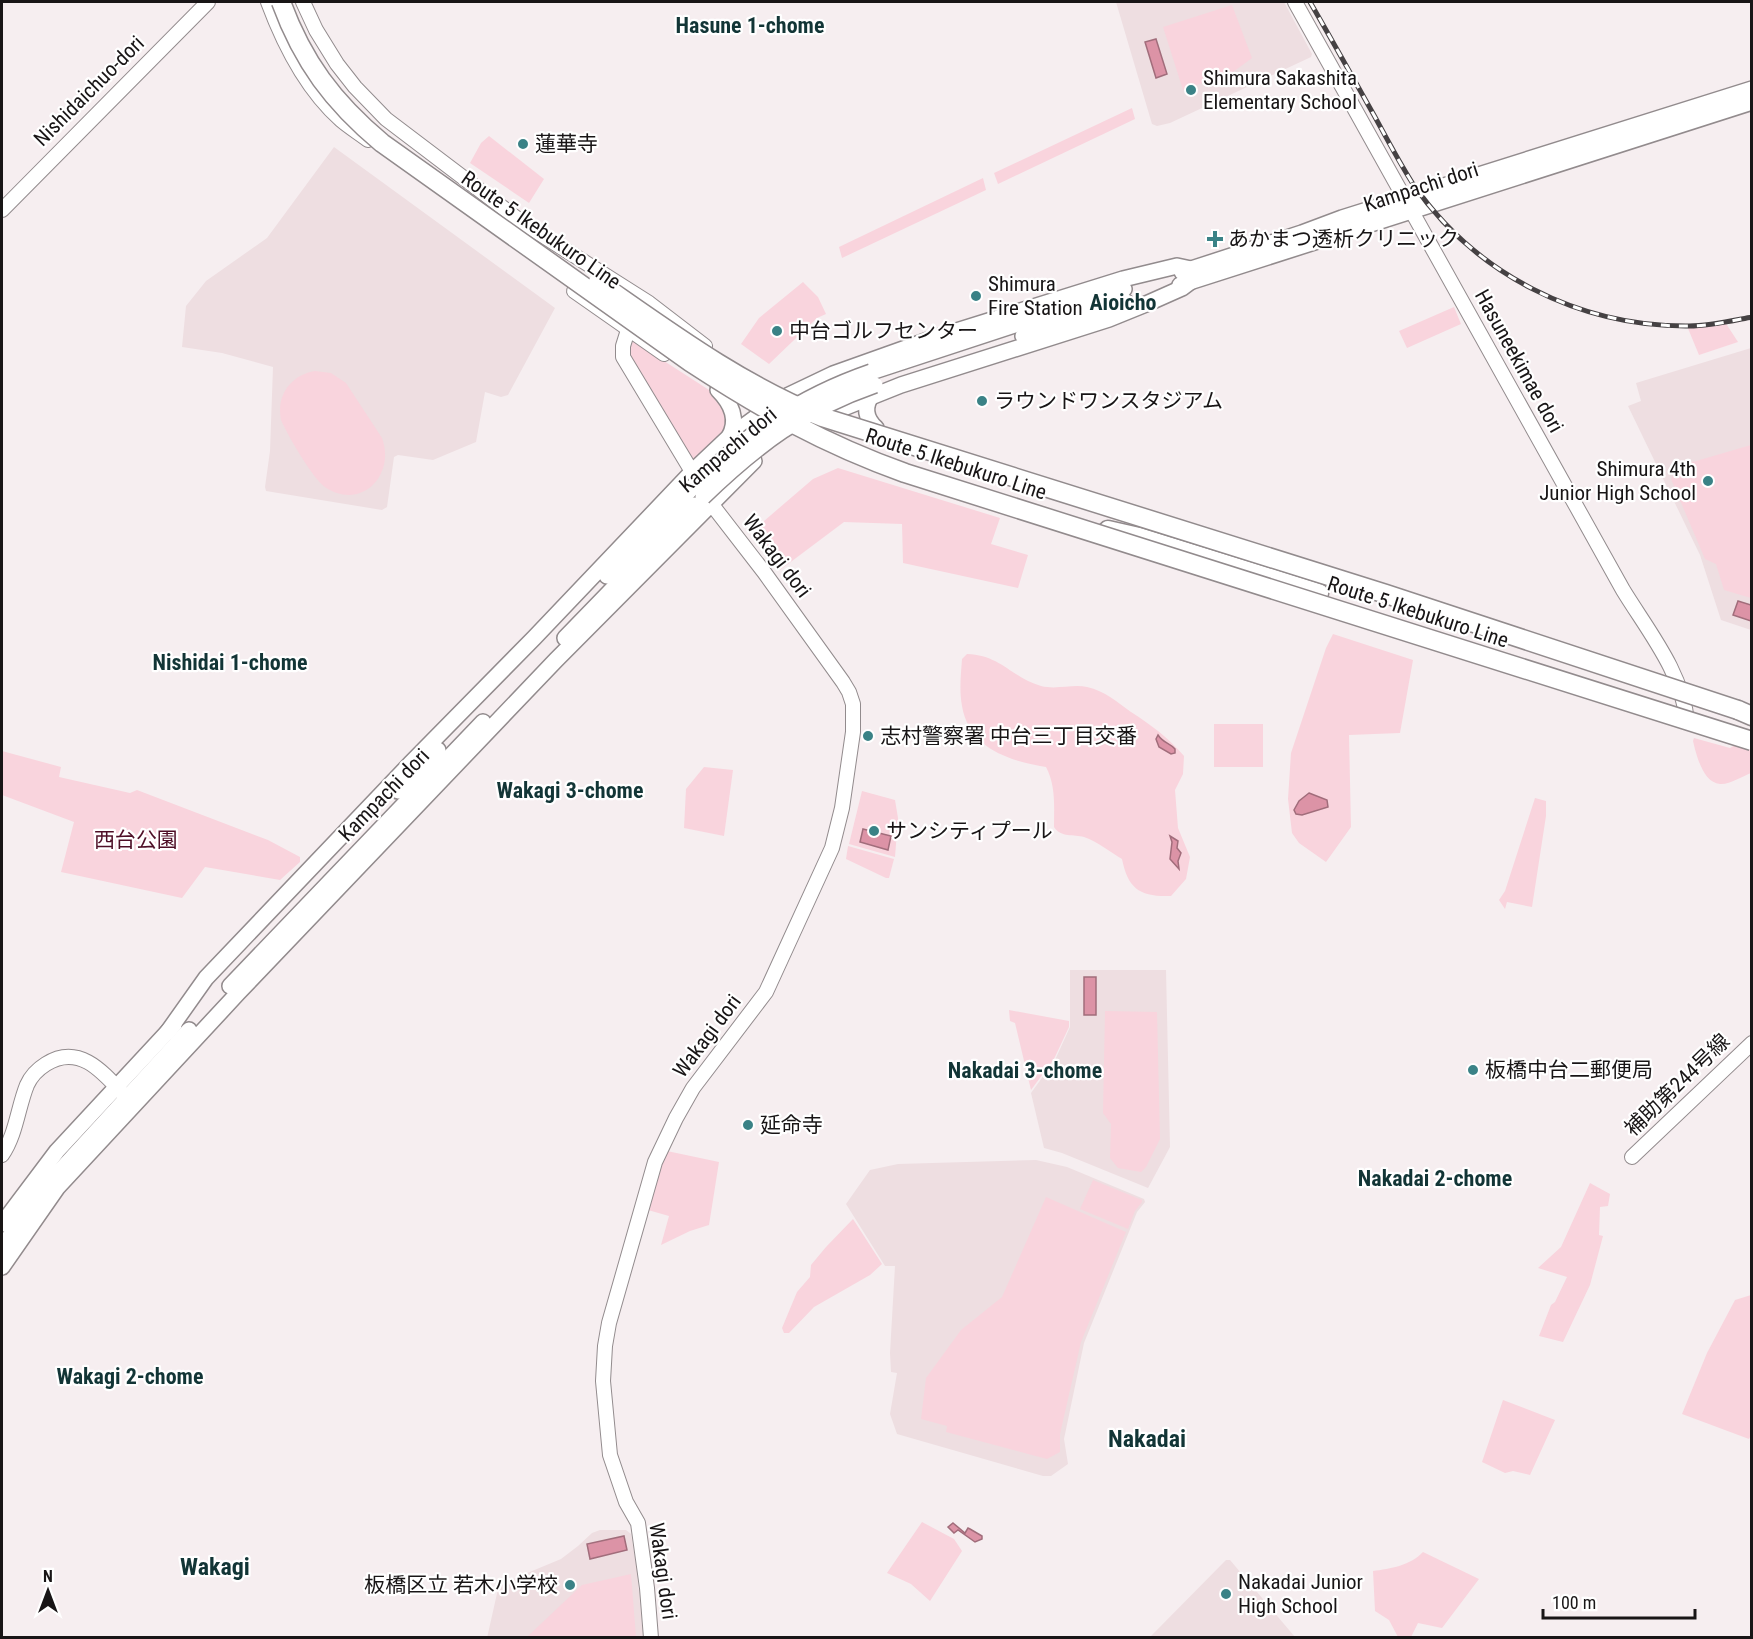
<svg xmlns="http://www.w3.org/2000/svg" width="1753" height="1639" font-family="'Roboto Condensed','Noto Sans JP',sans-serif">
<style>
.built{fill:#eedee1}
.green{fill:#f9d4dd}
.water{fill:#dc93a6;stroke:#a16d7b;stroke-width:1.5}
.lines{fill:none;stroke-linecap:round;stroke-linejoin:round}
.secondary-casing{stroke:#928b8d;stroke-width:16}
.primary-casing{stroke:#928b8d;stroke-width:18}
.highway-casing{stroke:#928b8d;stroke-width:21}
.secondary{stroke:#fff;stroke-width:14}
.primary{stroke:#fff;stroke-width:15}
.highway{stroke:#fff;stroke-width:18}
.rail-casing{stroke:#454143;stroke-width:5}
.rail{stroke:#fff;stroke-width:3;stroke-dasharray:9;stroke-linecap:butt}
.primary-bridge-casing{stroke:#928b8d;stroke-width:18;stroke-linecap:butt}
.highway-bridge-casing{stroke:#928b8d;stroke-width:21;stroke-linecap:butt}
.primary-bridge{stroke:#fff;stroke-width:15}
.highway-bridge{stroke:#fff;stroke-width:18}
.poi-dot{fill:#3a8286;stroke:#fff;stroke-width:2}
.labels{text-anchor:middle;stroke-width:4.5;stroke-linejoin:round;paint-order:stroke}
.poi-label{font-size:21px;fill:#181516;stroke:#fff;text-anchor:start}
.street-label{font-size:21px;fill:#181516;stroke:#fff}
.park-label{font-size:21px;fill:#4e0e26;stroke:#fff}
.neighbourhood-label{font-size:22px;font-weight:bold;fill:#123536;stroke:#fff}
.quarter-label{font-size:24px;font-weight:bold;fill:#123536;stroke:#fff}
</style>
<rect width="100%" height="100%" fill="#f6eef0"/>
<!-- built -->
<g class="built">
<path d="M1116 2H1284L1312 54 1311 57 1170 123 1157 126 1152 124Z"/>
<path d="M334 147 555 308 508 395 501 397 485 392 476 442 433 460 398 455 394 457 387 507 382 510 266 491 265 487 270 451 273 367 222 353 182 347 186 306 206 281 267 238Z"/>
<path d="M1751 348V630L1721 620 1700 555 1628 406 1641 401 1636 383Z"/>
<path d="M1070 970H1166L1170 1147 1148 1188 1062 1153 1044 1148 1031 1093 1055 1060 1070 1027Z"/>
<path d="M1036 1160 1067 1167 1144 1199 1145 1202 1137 1212 1084 1343 1064 1439 1068 1464 1051 1476H1043L897 1434 890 1414 897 1373 891 1372 890 1353 895 1266H885L846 1204 870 1170 898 1164Z"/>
<path d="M600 1530H626L631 1534 637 1570 643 1637 487 1638 498 1589 503 1583 561 1559 578 1546 592 1533Z"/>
<path d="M1226 1560H1230L1295 1637H1150Z"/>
</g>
<!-- green -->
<g class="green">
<path d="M1232 5 1252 58 1233 72 1183 90 1163 27Z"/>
<path d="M1132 108 1135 119 998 184 994 173Z"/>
<path d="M489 136 544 179 529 203 470 163 481 143Z"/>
<path d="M983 178 986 190 842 258 839 247Z"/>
<path d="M803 282 818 297 826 314 817 318 769 364 741 344 759 318Z"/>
<path d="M1454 307 1461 324 1407 348 1399 331Z"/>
<path d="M1725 322 1738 342 1699 355 1687 326Z"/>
<path d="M633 341 723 399 730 430 692 462 627 358Z"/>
<path d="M315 371 331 373 346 383 382 438C396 476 360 511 325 487 313 479 287 434 281 420 276 395 291 375 315 371Z"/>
<path d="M1751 445H1752L1751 598 1724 590 1716 564 1705 559 1671 479 1679 466Z"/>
<path d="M838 468 1000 518 991 544 1028 555 1018 588 903 563 902 524 844 522 780 570 757 541V527L813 479Z"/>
<path d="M1333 634 1413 660 1400 733 1349 735 1351 827 1326 862 1299 843 1292 833 1288 799 1291 753 1326 648Z"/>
<path d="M967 654C1001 655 1012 678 1041 686 1056 690 1073 684 1087 687 1105 691 1117 702 1131 712 1151 725 1168 737 1184 756L1183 774 1175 790 1178 828 1190 857 1186 879 1171 896C1140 897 1128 889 1122 859 1110 852 1098 842 1084 837 1074 834 1061 838 1054 827 1054 806 1056 786 1046 767 1009 761 969 748 962 706 959 690 961 674 962 659Z"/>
<rect x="1214" y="724" width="49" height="43"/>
<path d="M1694 738 1730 748 1737 744 1747 746 1751 750V773C1743 776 1729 785 1720 784 1703 783 1696 754 1693 741Z"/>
<path d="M2 751 61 767 59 777 130 793 137 790 268 840 300 857V862L280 880 205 867 182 898 61 872 74 822 2 795Z"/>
<path d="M704 767 733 770 724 836 684 828 686 789Z"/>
<path d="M862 791 895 800 898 818 895 857 849 844Z"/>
<path d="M1535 798 1546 801V816L1532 907 1507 902 1505 909 1499 900 1505 891Z"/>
<path d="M848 846 894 859 889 878H886L846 859Z"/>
<path d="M1009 1010 1069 1021V1027L1054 1059 1031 1090 1015 1023 1010 1021Z"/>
<path d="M1105 1011 1157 1012 1160 1139 1146 1167 1141 1172 1118 1168 1110 1158 1111 1124 1103 1113Z"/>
<path d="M667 1151 719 1162 709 1225 690 1231 661 1245 669 1216 648 1210 657 1178Z"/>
<path d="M1093 1180 1142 1200V1202L1135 1211 1128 1229 1080 1209Z"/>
<path d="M1590 1183 1610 1194 1608 1206 1600 1207 1599 1235 1603 1236 1590 1285 1563 1342 1539 1336 1551 1305 1555 1302 1567 1277 1538 1268 1561 1247Z"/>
<path d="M1046 1197 1126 1232 1081 1342 1060 1434V1452L1047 1459 946 1432 947 1426 921 1419 926 1378 961 1330 1002 1297Z"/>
<path d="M853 1219 882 1264 870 1275 814 1307 789 1333H784L782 1328 797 1292 810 1277 811 1265 826 1247Z"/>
<path d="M1751 1295 1752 1433 1749 1439 1682 1414 1707 1353 1735 1300Z"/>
<path d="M1503 1400 1555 1420 1530 1475 1513 1471 1505 1473 1482 1462Z"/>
<path d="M922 1522 954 1539 962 1551 930 1601 911 1584 887 1573Z"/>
<path d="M1423 1552 1479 1579 1442 1628 1418 1623 1411 1637H1398L1389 1620 1375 1611 1373 1571C1390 1569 1411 1565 1423 1552Z"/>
<path d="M631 1574 636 1637H527L582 1585Z"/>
</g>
<!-- water -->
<g class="water">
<path d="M1156 39 1167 74 1156 78 1145 42Z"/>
<path d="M1738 601 1751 605V621L1733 615Z"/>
<path d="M1158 735C1163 743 1170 743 1175 749V753L1171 754 1159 747 1156 739Z"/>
<path d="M1309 793 1327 800 1328 807 1302 815 1296 814 1294 810 1299 801Z"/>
<path d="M863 829 891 836 888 850 860 842Z"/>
<path d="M1170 836 1178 841 1177 848 1181 853 1178 861 1179 869 1170 859 1172 842Z"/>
<path d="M1096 977V1015H1084V977Z"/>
<path d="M953 1523 965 1533 968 1528 970 1529 982 1536V1539L975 1542 958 1530 954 1533 948 1527Z"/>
<path d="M624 1536 627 1550 590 1559 587 1544Z"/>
</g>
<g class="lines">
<defs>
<g id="secondary">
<path d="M268 2C284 45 306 89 341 120 349 127 359 133 368 140"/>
<path d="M303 2 316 30 337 64 355 87 386 119 523 223 649 303 705 346"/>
<path d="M1295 2 1623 590C1648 631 1683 673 1687 722"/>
<path d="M2 210 208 2"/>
<path d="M574 291 664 354"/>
<path d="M628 330 623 346V357L697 480"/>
<path d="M2 1155C16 1135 18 1107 27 1085 31 1076 38 1069 46 1064 79 1043 103 1072 124 1095"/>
<path d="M1632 1157 1752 1043"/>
<path d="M651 1638 647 1588 638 1523 626 1502 610 1455 603 1381 605 1346 609 1323 655 1162 676 1118 693 1088 766 992 832 848 842 808 853 732V704L849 692 843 682 764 572 706 497"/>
</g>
<g id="primary">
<path d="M1182 272 1302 233 1342 218 1752 89"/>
<path d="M1180 285 1752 102"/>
<path d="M1023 336 1126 302"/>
<path d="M871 372 1124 289"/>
<path d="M718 390C731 403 739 420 729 437"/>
<path d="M872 395C863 407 866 419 876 428"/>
<path d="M816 419 901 385 1109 319 1146 304 1182 288 1190 282"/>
<path d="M607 576 693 487"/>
<path d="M565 638 694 505"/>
<path d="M398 791 438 750"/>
<path d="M230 986 483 722"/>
<path d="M167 1033 206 978 411 763 534 638 693 471 729 437 759 415 789 395 833 374 934 338 1123 279 1177 266 1191 269"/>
<path d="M2 1224 57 1151 174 1025"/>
<path d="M2 1248 35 1198 189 1030"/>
<path d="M2 1267 57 1188 238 993 556 660 754 461"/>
</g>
<g id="highway">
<path d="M1108 530 1139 537 1319 593"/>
<path d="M1738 710 1752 716"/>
</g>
</defs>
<!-- secondary casing -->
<use href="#secondary" class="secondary-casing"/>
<!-- primary casing -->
<use href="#primary" class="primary-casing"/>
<!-- highway casing -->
<use href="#highway" class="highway-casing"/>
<!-- secondary -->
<use href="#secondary" class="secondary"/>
<!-- primary -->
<use href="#primary" class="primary"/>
<!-- highway -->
<use href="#highway" class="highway"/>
<defs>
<path id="rail" d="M1310 2C1332 40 1353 78 1375 117 1387 139 1399 162 1413 184 1475 274 1579 327 1689 326 1710 326 1731 321 1752 317"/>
</defs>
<!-- rail casing -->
<use href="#rail" class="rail-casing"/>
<!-- rail -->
<use href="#rail" class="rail"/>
<defs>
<g id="primary-bridge">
<path d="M693 487C749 433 796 398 871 372"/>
<path d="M703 497C757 445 803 410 875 385"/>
</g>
<g id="highway-bridge">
<path d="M281 2C303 62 333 102 382 143L690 362C762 409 824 444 905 473L1752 741"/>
<path d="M598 282C670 332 740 384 822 417L1386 594 1738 710"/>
</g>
</defs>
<!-- primary-bridge casing -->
<use href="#primary-bridge" class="primary-bridge-casing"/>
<!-- highway-bridge casing -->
<use href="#highway-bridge" class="highway-bridge-casing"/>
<!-- primary-bridge -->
<use href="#primary-bridge" class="primary-bridge"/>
<!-- highway-bridge -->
<use href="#highway-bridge" class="highway-bridge"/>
</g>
<!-- markers -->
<g class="poi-dot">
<circle cx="1191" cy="90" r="6"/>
<circle cx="523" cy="144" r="6"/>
<path d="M1212 230h6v6h6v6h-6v6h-6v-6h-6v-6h6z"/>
<circle cx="976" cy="296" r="6"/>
<circle cx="777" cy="331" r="6"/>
<circle cx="982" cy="401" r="6"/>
<circle cx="1708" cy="481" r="6"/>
<circle cx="868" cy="736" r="6"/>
<circle cx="874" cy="831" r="6"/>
<circle cx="1473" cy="1070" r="6"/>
<circle cx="748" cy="1125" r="6"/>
<circle cx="570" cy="1585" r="6"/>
<circle cx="1226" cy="1594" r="6"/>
</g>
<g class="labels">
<!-- poi labels -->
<g class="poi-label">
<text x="1203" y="85">Shimura Sakashita<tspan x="1203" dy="24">Elementary School</tspan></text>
<text x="535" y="151">蓮華寺</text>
<text x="1228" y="246">あかまつ透析クリニック</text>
<text x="988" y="291">Shimura<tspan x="988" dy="24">Fire Station</tspan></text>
<text x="789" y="338">中台ゴルフセンター</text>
<text x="994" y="408">ラウンドワンスタジアム</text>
<text x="1696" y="476" text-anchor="end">Shimura 4th<tspan x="1696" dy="24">Junior High School</tspan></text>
<text x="880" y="743">志村警察署 中台三丁目交番</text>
<text x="886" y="838">サンシティプール</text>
<text x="1485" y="1077">板橋中台二郵便局</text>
<text x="760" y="1132">延命寺</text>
<text x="1238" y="1589">Nakadai Junior<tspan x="1238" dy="24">High School</tspan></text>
<text x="558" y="1592" text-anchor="end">板橋区立 若木小学校</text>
</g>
<!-- street labels -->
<g class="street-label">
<text transform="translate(89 91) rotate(-45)" y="7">Nishidaichuo-dori</text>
<text transform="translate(1421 187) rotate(-18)" y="7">Kampachi dori</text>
<text transform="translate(541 230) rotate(35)" y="7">Route 5 Ikebukuro Line</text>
<text transform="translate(1519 361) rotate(61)" y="7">Hasuneekimae dori</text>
<text transform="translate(728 450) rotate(-40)" y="7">Kampachi dori</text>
<text transform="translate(956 464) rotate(18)" y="7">Route 5 Ikebukuro Line</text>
<text transform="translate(777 556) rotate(53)" y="7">Wakagi dori</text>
<text transform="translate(1418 612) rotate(18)" y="7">Route 5 Ikebukuro Line</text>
<text transform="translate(384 795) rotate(-46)" y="7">Kampachi dori</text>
<text transform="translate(707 1036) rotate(-53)" y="7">Wakagi dori</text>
<text transform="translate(1677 1085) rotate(-44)" y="7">補助第244号線</text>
<text transform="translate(663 1571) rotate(82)" y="7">Wakagi dori</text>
</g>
<!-- park labels -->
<g class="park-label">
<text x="136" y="847">西台公園</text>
</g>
<!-- neighbourhood labels -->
<g class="neighbourhood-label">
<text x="750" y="33">Hasune 1-chome</text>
<text x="1123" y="310">Aioicho</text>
<text x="230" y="670">Nishidai 1-chome</text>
<text x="570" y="798">Wakagi 3-chome</text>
<text x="1025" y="1078">Nakadai 3-chome</text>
<text x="1435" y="1186">Nakadai 2-chome</text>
<text x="130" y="1384">Wakagi 2-chome</text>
</g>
<!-- quarter labels -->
<g class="quarter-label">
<text x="1147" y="1447">Nakadai</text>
<text x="215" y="1575">Wakagi</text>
</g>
</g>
<!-- border -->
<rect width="1753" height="1639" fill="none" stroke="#181516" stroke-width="6"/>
<!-- north arrow -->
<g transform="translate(48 1591)" stroke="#ffffff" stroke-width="4.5" paint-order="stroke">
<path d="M0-4.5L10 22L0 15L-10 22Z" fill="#181516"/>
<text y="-9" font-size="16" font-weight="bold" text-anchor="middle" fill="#181516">N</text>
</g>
<!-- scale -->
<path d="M1543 1609v9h152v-9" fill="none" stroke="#181516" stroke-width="3"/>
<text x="1552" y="1609" font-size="18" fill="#181516" stroke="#ffffff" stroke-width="4.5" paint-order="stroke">100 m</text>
</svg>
